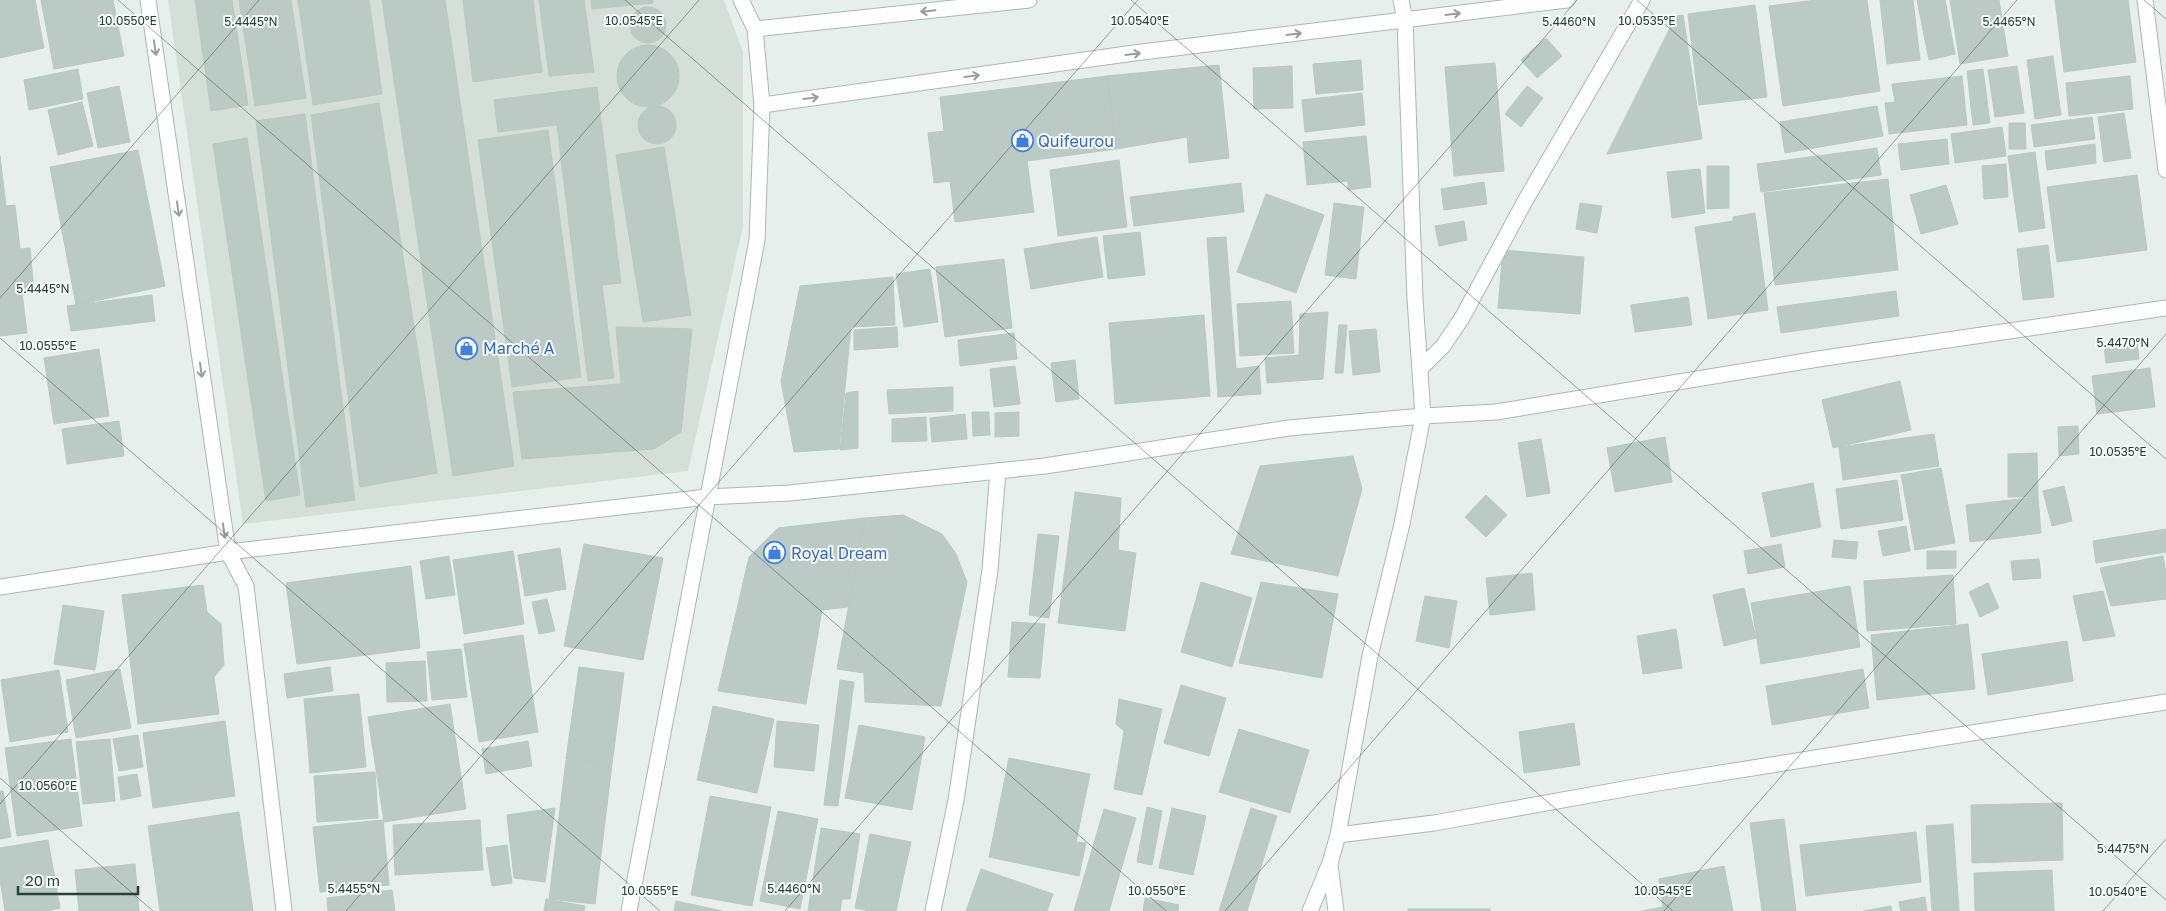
<svg xmlns="http://www.w3.org/2000/svg" width="2166" height="911" font-family="'Golos Text',sans-serif">
<style>
.built{fill:#d4dfda}
.building{fill:#bbcac4;stroke:#b8c9c2}
.lines{fill:none;stroke-linecap:round;stroke-linejoin:round}
.street-casing{stroke:#a8b8b2;stroke-width:17}
.secondary-casing{stroke:#a4bbb3;stroke-width:17}
.street{stroke:#fff;stroke-width:15}
.secondary{stroke:#fff;stroke-width:15}
.oneway{stroke:#92a09c}
.ticks{fill:none;stroke:#24423a;stroke-width:1;stroke-opacity:0.45}
.labels{text-anchor:middle;stroke-width:4;stroke-linejoin:round;paint-order:stroke}
.shop-label{font-size:16px;fill:#366cbe;stroke:#f7fbf9;text-anchor:start}
.ticks-label{font-size:12px;text-anchor:middle;fill:#24423a;stroke:#f7fbf9;stroke-width:4;stroke-linejoin:round;paint-order:stroke}
</style>
<rect width="100%" height="100%" fill="#e6efeb"/>
<!-- built -->
<path class="built" d="M168 0H724L743 52V226L688 471 243 524Z"/>
<!-- building -->
<g class="building">
<path d="M0 0H35L44 48 0 58Z"/>
<path d="M41 0H113L124 56 54 69Z"/>
<path d="M195 0H232L248 105 211 111Z"/>
<path d="M239 0H291L306 98 255 106Z"/>
<path d="M298 0H369L382 94 313 105Z"/>
<path d="M382 0H445L514 466 453 476Z"/>
<path d="M463 0H533L542 72 473 82Z"/>
<path d="M539 0H584L594 72 549 76Z"/>
<path d="M591 0H653V3L592 9Z"/>
<path d="M1816 0H1867L1880 91 1783 106 1769 6Z"/>
<path d="M1880 0H1913L1920 60 1887 64Z"/>
<path d="M1917 0H1945L1955 54 1929 60Z"/>
<path d="M1950 0H1999L2008 56 1960 64Z"/>
<path d="M2055 0H2128L2136 62 2064 72Z"/>
<path d="M1755 5 1767 97 1699 105 1688 14Z"/>
<circle cx="648" cy="25" r="18"/>
<path d="M1683 15 1702 139 1607 154 1676 16Z"/>
<path d="M1546 38 1562 56 1537 78 1521 60Z"/>
<circle cx="648" cy="76" r="31"/>
<path d="M2053 56 2061 115 2035 119 2027 60Z"/>
<path d="M1361 60 1363 90 1316 94 1313 64Z"/>
<path d="M1495 63 1504 171 1454 176 1445 67Z"/>
<path d="M1219 65 1229 158 1189 163 1187 137 1116 149 1107 76Z"/>
<path d="M1292 66 1293 108 1254 109 1253 68Z"/>
<path d="M2017 66 2024 113 1995 117 1988 70Z"/>
<path d="M78 69 83 99 29 110 24 80Z"/>
<path d="M1983 69 1990 123 1973 125 1967 71Z"/>
<path d="M1107 76 1116 149 1027 161 1034 212 955 222 950 181 934 183 928 133 944 131 940 97Z"/>
<path d="M1962 76 1967 125 1889 134 1885 103 1895 102 1892 84Z"/>
<path d="M2130 76 2133 109 2069 116 2066 83Z"/>
<path d="M119 86 130 142 98 148 87 93Z"/>
<path d="M1527 86 1543 98 1521 127 1505 114Z"/>
<path d="M597 87 621 283 602 285 614 378 588 381 557 125 498 132 494 100Z"/>
<path d="M1362 93 1365 125 1305 132 1302 100Z"/>
<path d="M82 102 93 146 58 155 48 110Z"/>
<path d="M379 103 437 473 360 487 311 115Z"/>
<path d="M1877 106 1883 136 1785 153 1780 122Z"/>
<circle cx="657" cy="125" r="19"/>
<path d="M2124 113 2131 158 2104 162 2098 117Z"/>
<path d="M305 114 355 500 306 507 256 121Z"/>
<path d="M2092 117 2095 139 2034 147 2031 125Z"/>
<path d="M2009 123H2025L2026 149H2009Z"/>
<path d="M2002 127 2006 156 1955 163 1951 134Z"/>
<path d="M548 130 581 377 512 387 478 140Z"/>
<path d="M1366 136 1371 187 1348 190V181L1307 185 1303 142Z"/>
<path d="M247 138 300 495 266 501 213 144Z"/>
<path d="M1947 139 1949 164 1901 170 1898 144Z"/>
<path d="M2095 144 2096 163 2047 170 2045 151Z"/>
<path d="M664 147 691 315 643 322 616 155Z"/>
<path d="M1877 148 1881 175 1761 192 1757 164Z"/>
<path d="M138 150 165 286 76 305 50 167Z"/>
<path d="M2035 152 2045 228 2019 232 2008 156Z"/>
<path d="M0 156 6 206 15 205 20 249 30 248 34 291 22 292 27 333 0 336Z"/>
<path d="M1119 160 1127 227 1058 236 1050 170Z"/>
<path d="M2006 164 2008 197 1984 199 1982 166Z"/>
<path d="M1707 166H1729V208L1707 209Z"/>
<path d="M1700 169 1705 213 1672 218 1667 172Z"/>
<path d="M2137 175 2147 250 2057 262 2047 187Z"/>
<path d="M1888 179 1898 270 1775 285 1764 193Z"/>
<path d="M1484 182 1487 204 1444 210 1441 189Z"/>
<path d="M1241 183 1244 212 1134 226 1130 197Z"/>
<path d="M1946 185 1958 224 1921 234 1910 195Z"/>
<path d="M1266 194 1324 215 1296 293 1237 272Z"/>
<path d="M1334 203 1364 207 1356 279 1325 275Z"/>
<path d="M1580 203 1602 206 1597 233 1576 229Z"/>
<path d="M1755 213 1768 310 1708 319 1695 227 1733 221V217Z"/>
<path d="M1464 221 1467 240 1439 246 1435 226Z"/>
<path d="M1140 232 1145 275 1108 279 1103 236Z"/>
<path d="M1097 237 1103 277 1031 289 1024 249Z"/>
<path d="M1226 237 1236 369 1259 366 1261 394 1218 397 1207 238Z"/>
<path d="M2048 245 2054 297 2023 300 2017 249Z"/>
<path d="M1503 250 1584 257 1580 314 1498 308Z"/>
<path d="M1004 259 1012 328 945 337 936 267Z"/>
<path d="M930 269 938 322 904 327 896 274Z"/>
<path d="M893 277 895 325 851 327 839 449 794 452 781 381 800 286Z"/>
<path d="M1896 291 1899 316 1781 333 1777 307Z"/>
<path d="M152 295 155 321 71 331 67 306Z"/>
<path d="M1688 297 1692 325 1635 332 1631 305Z"/>
<path d="M1291 301 1294 353 1240 356 1237 304Z"/>
<path d="M1328 312 1323 379 1267 383 1265 358 1299 355 1300 314Z"/>
<path d="M1204 315 1210 396 1115 404 1109 323Z"/>
<path d="M1339 325H1347L1343 373H1335Z"/>
<path d="M616 327 692 329 681 432 654 449 522 459 513 392 621 384Z"/>
<path d="M897 327 898 347 854 350V330Z"/>
<path d="M1376 329 1380 372 1353 375 1349 331Z"/>
<path d="M1014 333 1017 359 960 366 958 340Z"/>
<path d="M2137 342 2139 359 2106 363 2104 346Z"/>
<path d="M99 349 109 416 54 424 44 358Z"/>
<path d="M1075 360 1079 399 1056 402 1051 363Z"/>
<path d="M1015 366 1020 404 994 407 990 369Z"/>
<path d="M2150 368 2155 407 2097 414 2092 376Z"/>
<path d="M1900 381 1911 430 1833 448 1822 400Z"/>
<path d="M953 387V411L889 414 887 390Z"/>
<path d="M858 391V448L840 450 846 393Z"/>
<path d="M972 412H989L990 435 973 436Z"/>
<path d="M1019 412V436L995 437V413Z"/>
<path d="M965 414 967 439 932 442 930 418Z"/>
<path d="M926 417 927 441 892 442V419Z"/>
<path d="M119 421 124 456 67 464 62 429Z"/>
<path d="M2078 426 2079 454 2059 456 2058 427Z"/>
<path d="M1934 434 1939 466 1843 480 1839 447Z"/>
<path d="M1665 437 1672 482 1615 492 1607 448Z"/>
<path d="M1541 439 1550 493 1527 497 1518 443Z"/>
<path d="M2037 453 2038 497H2008V454Z"/>
<path d="M1353 456 1362 489 1338 576 1231 554 1260 466Z"/>
<path d="M1941 468 1955 543 1915 550 1901 475Z"/>
<path d="M1897 480 1903 520 1841 529 1836 489Z"/>
<path d="M1813 483 1821 527 1771 537 1762 493Z"/>
<path d="M2064 486 2072 521 2052 526 2043 491Z"/>
<path d="M1075 492 1121 498 1118 550 1136 553 1125 631 1058 623Z"/>
<path d="M1486 495 1507 515 1486 537 1465 517Z"/>
<path d="M2038 497 2041 533 1970 542 1966 505Z"/>
<path d="M903 515 942 534 956 554 967 582 941 706 865 702 864 673 837 669 865 518Z"/>
<path d="M865 518 848 607 822 610 806 704 718 691 749 557 778 528Z"/>
<path d="M1906 526 1910 551 1883 556 1878 531Z"/>
<path d="M2166 529V552L2096 563 2093 541Z"/>
<path d="M1038 534 1059 536 1049 618 1029 615Z"/>
<path d="M1834 540 1858 542 1856 559 1832 557Z"/>
<path d="M584 544 663 558 643 660 564 646Z"/>
<path d="M1781 544 1785 567 1748 574 1744 551Z"/>
<path d="M560 548 566 589 525 596 518 555Z"/>
<path d="M513 551 524 624 464 634 453 560Z"/>
<path d="M1927 551H1956V568L1927 569Z"/>
<path d="M449 556 455 595 426 599 420 561Z"/>
<path d="M2163 556 2166 573V599L2111 606 2100 568Z"/>
<path d="M2039 559 2041 578 2013 580 2011 561Z"/>
<path d="M411 566 420 648 297 664 286 583Z"/>
<path d="M1532 573 1535 610 1490 615 1486 578Z"/>
<path d="M1953 575 1956 624 1867 631 1864 581Z"/>
<path d="M1201 582 1252 598 1232 667 1181 652Z"/>
<path d="M1261 582 1338 594 1322 678 1239 663Z"/>
<path d="M1988 583 1999 608 1980 617 1969 592Z"/>
<path d="M203 585 207 612 221 624 224 665 214 677 219 714 138 724 122 595Z"/>
<path d="M1850 586 1860 647 1761 664 1751 603Z"/>
<path d="M1744 588 1756 638 1724 646 1713 595Z"/>
<path d="M2103 591 2115 636 2083 641 2073 596Z"/>
<path d="M1425 596 1457 601 1449 648 1416 641Z"/>
<path d="M547 599 555 631 539 634 532 602Z"/>
<path d="M63 605 104 611 95 670 54 664Z"/>
<path d="M1012 622 1045 624 1040 678 1008 677Z"/>
<path d="M1968 624 1975 689 1877 700 1871 635Z"/>
<path d="M1676 629 1682 668 1643 674 1637 636Z"/>
<path d="M523 635 538 732 479 742 464 644Z"/>
<path d="M2067 641 2073 681 1988 695 1982 654Z"/>
<path d="M461 649 467 697 432 700 427 652Z"/>
<path d="M425 661 427 701 387 702 386 663Z"/>
<path d="M330 667 333 691 287 698 284 674Z"/>
<path d="M579 667 624 673 612 764 566 759Z"/>
<path d="M120 669 131 728 76 738 66 680Z"/>
<path d="M1863 669 1869 708 1772 725 1766 686Z"/>
<path d="M59 670 68 732 10 742 1 680Z"/>
<path d="M840 680 854 682 838 806 824 805Z"/>
<path d="M1181 685 1226 698 1209 756 1164 743Z"/>
<path d="M359 694 366 767 310 773 304 699Z"/>
<path d="M1119 699 1162 709 1142 795 1114 789 1124 731 1116 724Z"/>
<path d="M450 704 466 809 384 822 368 717Z"/>
<path d="M713 706 774 719 757 793 697 780Z"/>
<path d="M225 721 235 796 153 808 143 733Z"/>
<path d="M777 721 819 725 814 771 774 767Z"/>
<path d="M1574 723 1580 765 1524 773 1519 732Z"/>
<path d="M859 725 925 737 912 810 845 798Z"/>
<path d="M1239 729 1309 750 1290 813 1219 792Z"/>
<path d="M138 735 143 767 119 771 113 739Z"/>
<path d="M71 739 82 826 17 836 5 748Z"/>
<path d="M110 739 115 801 83 804 76 742Z"/>
<path d="M528 741 532 766 486 774 482 749Z"/>
<path d="M1009 758 1090 774 1076 842 1086 843 1079 876 989 857Z"/>
<path d="M566 760 612 764 595 904 549 899Z"/>
<path d="M375 772 378 818 317 822 314 776Z"/>
<path d="M137 774 141 796 121 800 118 777Z"/>
<path d="M0 791H3L11 837 0 839Z"/>
<path d="M710 796 771 807 752 906 691 895Z"/>
<path d="M2062 803 2063 860 1972 863 1971 805Z"/>
<path d="M1147 807 1162 811 1152 865 1137 862Z"/>
<path d="M555 808 545 882 514 878 507 815Z"/>
<path d="M1172 808 1206 816 1193 875 1159 868Z"/>
<path d="M1251 808 1277 816 1247 911H1219Z"/>
<path d="M1104 809 1136 818 1109 911H1074Z"/>
<path d="M778 811 818 819 800 909 760 901Z"/>
<path d="M239 812 253 911H160L148 826Z"/>
<path d="M1784 819 1796 911H1762L1750 823Z"/>
<path d="M383 820 389 885 320 892 313 827Z"/>
<path d="M480 820 483 870 395 875 393 825Z"/>
<path d="M1953 824 1959 911H1932L1926 826Z"/>
<path d="M821 828 860 834 850 899H842L840 911H808Z"/>
<path d="M1916 832 1921 882 1806 896 1800 845Z"/>
<path d="M870 834 911 842 896 911H870L855 908Z"/>
<path d="M48 840 60 908 47 911H5L0 879V848Z"/>
<path d="M507 845 512 883 492 886 486 848Z"/>
<path d="M135 864 139 911H79L75 870Z"/>
<path d="M1724 866 1733 911H1642L1663 907 1659 879Z"/>
<path d="M981 869 1053 894 1047 911H966Z"/>
<path d="M2052 870 2054 911H1975L1974 873Z"/>
<path d="M392 890 395 911H328L327 898Z"/>
<path d="M1925 897 1927 911H1901L1899 902Z"/>
<path d="M1145 898 1179 905 1178 911H1143Z"/>
<path d="M546 899 585 906 584 911H544Z"/>
<path d="M676 901 722 911H674Z"/>
<path d="M1891 906 1892 911H1863Z"/>
<rect x="1408" y="909" width="82" height="2"/>
</g>
<g class="lines">
<defs>
<g id="street">
<path d="M2145 0 2166 170"/>
<path d="M1421 368 1443 346 1462 318 1525 201 1642 0"/>
<path d="M1338 835 1434 823 1658 783 2166 702"/>
<path d="M1330 865 1336 911"/>
<path d="M1310 911 1330 863 1338 835 1370 656 1402 524 1423 416 1496 412 1818 359 2166 308"/>
</g>
<g id="secondary">
<path d="M148 0 228 552 246 586 284 911"/>
<path d="M755 29 1029 0"/>
<path d="M762 105 1134 53 1567 0"/>
<path d="M0 587 228 552 707 497 790 493 1045 466 1289 428 1423 416 1415 299 1405 21 1401 0"/>
<path d="M629 911 757 240 762 105 755 29 741 0"/>
<path d="M933 911 956 800 990 570 998 471"/>
</g>
</defs>
<!-- street casing -->
<use href="#street" class="street-casing"/>
<!-- secondary casing -->
<use href="#secondary" class="secondary-casing"/>
<!-- street -->
<use href="#street" class="street"/>
<!-- secondary -->
<use href="#secondary" class="secondary"/>
</g>
<!-- one-way arrows -->
<defs><path id="oneway-shaft" d="M-6 0H5M1.5-3L5.5 0L1.5 3" fill="none" stroke-width="1.6" stroke-linecap="round" stroke-linejoin="round" transform="scale(1.25)"/></defs>
<g class="oneway">
<use href="#oneway-shaft" transform="translate(928 11) rotate(174)"/>
<use href="#oneway-shaft" transform="translate(1453 14) rotate(-7)"/>
<use href="#oneway-shaft" transform="translate(1294 34) rotate(-7)"/>
<use href="#oneway-shaft" transform="translate(155 48) rotate(82)"/>
<use href="#oneway-shaft" transform="translate(1133 54) rotate(-7)"/>
<use href="#oneway-shaft" transform="translate(972 76) rotate(-8)"/>
<use href="#oneway-shaft" transform="translate(811 98) rotate(-8)"/>
<use href="#oneway-shaft" transform="translate(178 209) rotate(82)"/>
<use href="#oneway-shaft" transform="translate(201 370) rotate(82)"/>
<use href="#oneway-shaft" transform="translate(224 531) rotate(82)"/>
</g>
<!-- ticks -->
<path class="ticks" d="M118 0 1166 911M625 0 1673 911M1131 0 2166 900M1637 0 2166 459M2144 0 2166 19M0 298 259 0M0 338 660 911M0 778 153 911M0 804 699 0M346 911 1138 0M785 911 1577 0M1225 911 2017 0M1664 911 2166 334M2103 911 2166 839"/>
<!-- icons -->
<defs>
<symbol id="shop-ring" viewBox="-11 -11 22 22"><circle r="9.5" fill="#f7fbf9" stroke="#3f7fe0" stroke-width="1.5"/><path d="M-5-2.5h2.3a2.7 3.5 0 0 1 5.4 0H5L5.5 6h-11ZM-1.5-2.5h3a1.5 2.3 0 0 0-3 0Z" fill="#3f7fe0"/></symbol>
</defs>
<g fill-rule="evenodd">
<use href="#shop-ring" x="1010" y="128" width="25" height="25"/>
<use href="#shop-ring" x="454" y="336" width="25" height="25"/>
<use href="#shop-ring" x="762" y="540" width="25" height="25"/>
</g>
<g class="labels">
<!-- shop labels -->
<g class="shop-label">
<text x="1038" y="147">Quifeurou</text>
<text x="483" y="354">Marché A</text>
<text x="791" y="559">Royal Dream</text>
</g>
</g>
<g class="ticks-label">
<text x="128" y="25">10.0550°E</text>
<text x="634" y="25">10.0545°E</text>
<text x="1140" y="25">10.0540°E</text>
<text x="1647" y="25">10.0535°E</text>
<text x="251" y="26">5.4445°N</text>
<text x="1569" y="26">5.4460°N</text>
<text x="2009" y="26">5.4465°N</text>
<text x="43" y="293">5.4445°N</text>
<text x="2123" y="347">5.4470°N</text>
<text x="48" y="350">10.0555°E</text>
<text x="2118" y="456">10.0535°E</text>
<text x="48" y="790">10.0560°E</text>
<text x="2123" y="853">5.4475°N</text>
<text x="354" y="893">5.4455°N</text>
<text x="794" y="893">5.4460°N</text>
<text x="650" y="895">10.0555°E</text>
<text x="1157" y="895">10.0550°E</text>
<text x="1663" y="895">10.0545°E</text>
<text x="2118" y="896">10.0540°E</text>
</g>
<!-- scale -->
<path d="M18 886v8h120v-8" fill="none" stroke="#24423a" stroke-width="2.5"/>
<text x="25" y="886" font-size="15" fill="#24423a" stroke="#f7fbf9" stroke-width="4" paint-order="stroke">20 m</text>
</svg>
